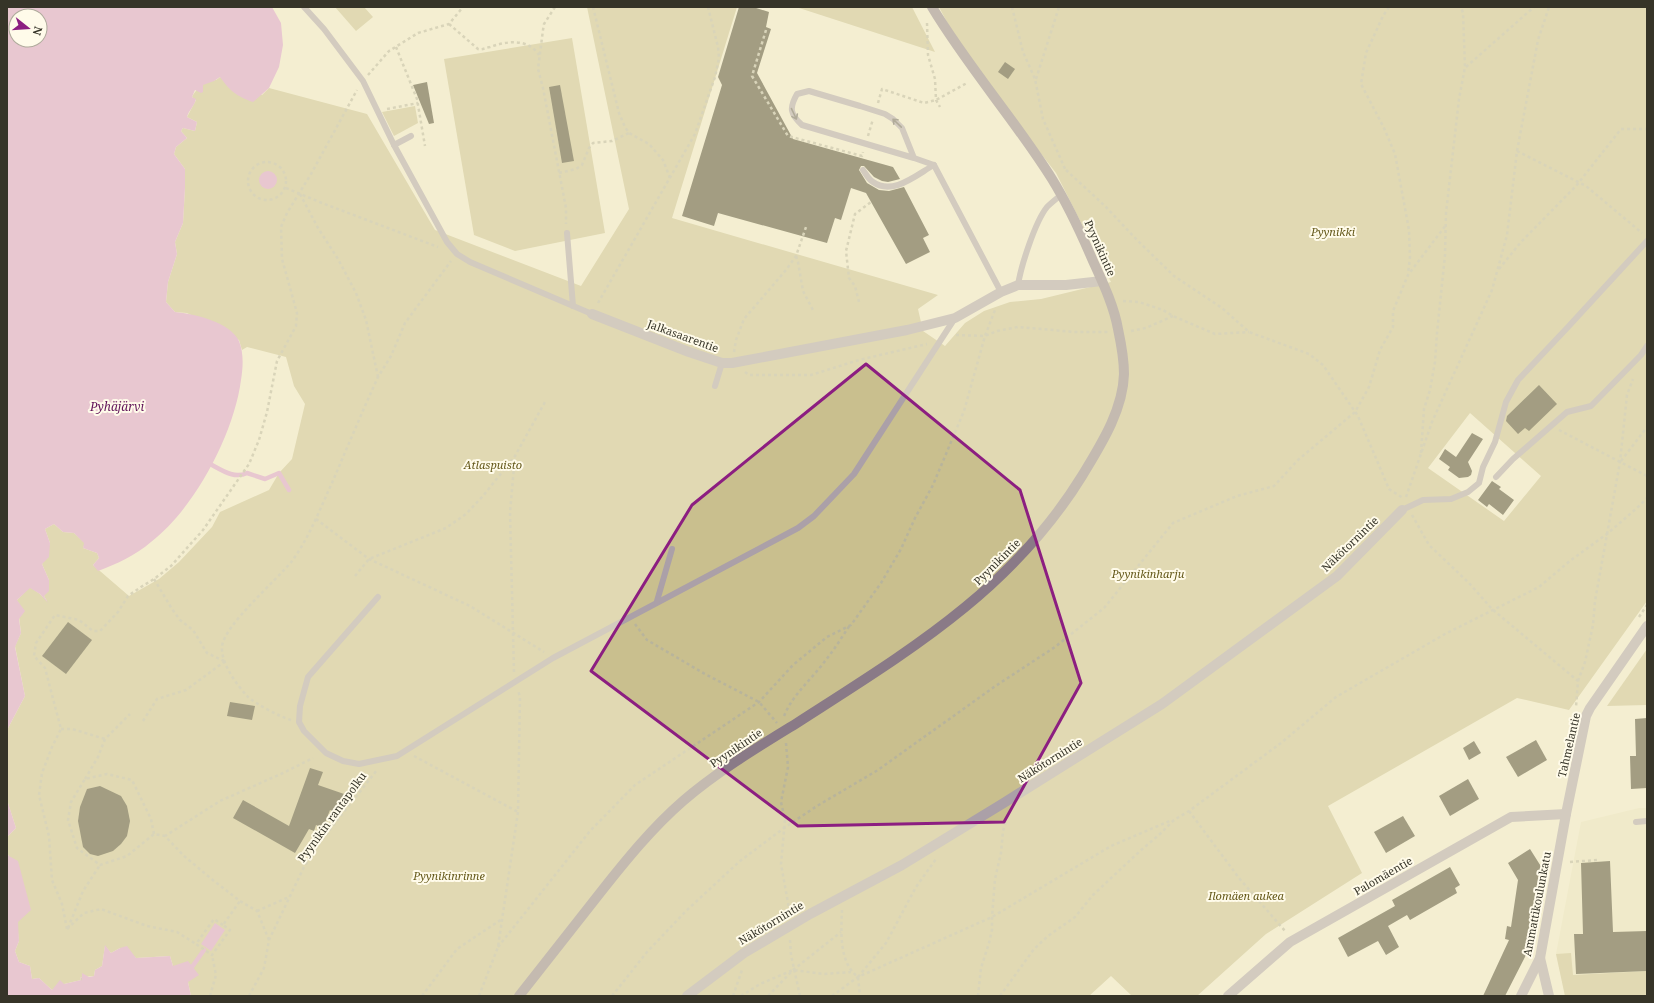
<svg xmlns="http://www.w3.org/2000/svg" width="1654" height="1003" font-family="'Noto Serif',serif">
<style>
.built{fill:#ece5c0}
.green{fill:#c9bf8e;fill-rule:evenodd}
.water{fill:#da97ce;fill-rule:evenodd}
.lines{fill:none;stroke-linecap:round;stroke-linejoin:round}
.stream{stroke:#da97ce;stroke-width:4.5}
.building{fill:#403b23}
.path{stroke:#b8b49c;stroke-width:2.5;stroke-dasharray:3 3;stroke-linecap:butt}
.lane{stroke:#aba0a8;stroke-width:6}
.street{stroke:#aba0a8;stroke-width:10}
.secondary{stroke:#8a7a87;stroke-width:10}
.oneway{stroke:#5f5a55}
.marked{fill:none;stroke:#8c1e81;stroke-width:3;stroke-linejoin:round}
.labels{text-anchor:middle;stroke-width:4;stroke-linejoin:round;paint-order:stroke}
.park-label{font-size:11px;font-style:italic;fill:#645819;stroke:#fffbea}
.street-label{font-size:11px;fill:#363428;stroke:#fffbea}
.water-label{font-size:12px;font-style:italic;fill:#611459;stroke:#fffbea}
</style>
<rect width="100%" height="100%" fill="#f4eed1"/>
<!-- built -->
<path class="built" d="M1639 808H1647V996H1565L1556 954 1581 822Z"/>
<!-- green -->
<g class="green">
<path d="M335 7H364L373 17 356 31Z"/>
<path d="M587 7H737L672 218 938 295 918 309 923 331 945 346 965 323 984 311 1010 302 1041 299 1111 282 1056 173 965 56 939 7H1647V601L1569 710 1517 698 1328 806 1362 873 1266 934 1197 996H1132L1111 976 1089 996H191L188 982 173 966 170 956 136 958 120 948 111 953 105 946 102 966 95 970 94 976 82 977 80 978 81 980 64 984 52 990 39 978 32 979 30 966 19 962 15 951 19 941 9 856 7 853V837L16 828 8 803 7 730 25 696 15 646 21 633 17 600 30 587 40 594 47 601 44 596 49 580 42 564 50 543 45 529 54 524 63 532 74 533 85 543 83 548 97 553 99 558 93 565 129 596 159 579 179 562 212 527 220 512 269 490 279 473 292 459 305 404 294 386 286 357 247 347 242 350 239 340 187 313 175 312 166 302 168 282 177 254 175 242 183 223 185 188V169L174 154 176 147 187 138 181 131 183 128 195 131 197 122 187 117 196 100 192 97C194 92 201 85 205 83 211 80 215 82 220 77L262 95 269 88 367 114 435 230 581 286 629 209ZM1470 413 1541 476 1504 521 1428 468Z"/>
<path d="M796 7H912L935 52Z"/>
<path d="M572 38 605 233 515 251 474 235 444 59Z"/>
<path d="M415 106 418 123 394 136 382 112Z"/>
<path d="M1647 649V705L1607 706Z"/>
<path d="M1571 953 1573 975 1647 971V996H1565L1556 954Z"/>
</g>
<!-- water -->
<g class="water">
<path d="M7 7H243L250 8 272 7 281 23 283 45 279 67 269 88 253 102C236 96 230 91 220 77L214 81 203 85V92L201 93 195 90 192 97 196 99C194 107 189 110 187 117L197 122 195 131 183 128 181 131 187 138 176 147 174 154 185 169V188L183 223 175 242 177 254 168 282 166 302 175 312C195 314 230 322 239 341 244 353 243 368 241 380 234 434 195 508 151 542 136 555 117 564 98 571L93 565 99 558 97 553 83 548 84 543 74 533 63 532 54 524 45 529 50 543 49 557 42 564 49 580V591L44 596 48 603 40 594 30 588 17 600 25 611 19 619 21 633 15 647 25 696 7 730ZM16 16H40V40H16Z"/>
<circle cx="268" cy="180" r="9"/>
<path d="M7 784 8 803 16 828 7 837Z"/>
<path d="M7 853 9 856 18 861 31 910 18 922 19 941 15 951 19 962 30 966 32 979 39 978 52 990 60 980 64 984 81 980 80 978 82 977V973L89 977 94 976 95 970 102 966 105 945 111 953 120 948 127 946 136 958 170 956 173 966 188 961 199 975 188 982 191 996H7Z"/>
<path d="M215 923 225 930 211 951 201 944Z"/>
</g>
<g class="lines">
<!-- stream -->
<g class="stream">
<path d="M212 465C223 471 235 479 247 473L265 479 279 473 289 490"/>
<path d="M192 967 204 950"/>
</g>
</g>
<!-- building -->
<g class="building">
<path d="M739 7H753L769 12 766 27 771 29 757 73 793 139 893 167 900 179 888 182 882 181 874 177 864 166H861L859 170 867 183 879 190 889 191 904 187 929 235 923 238 930 252 906 264 866 193 851 188 841 220 835 218 827 243 718 213 714 226 682 216 722 85 718 77Z"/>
<path d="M1005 62 1015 69 1008 79 998 72Z"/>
<path d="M427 82 434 123 429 124 413 85Z"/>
<path d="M560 85 574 161 562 163 549 87Z"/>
<path d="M1539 385 1557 404 1529 431 1525 428 1518 434 1506 421 1507 416Z"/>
<path d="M1472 433 1483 439 1468 462 1472 471 1471 475 1468 477 1459 478 1448 470 1450 467 1439 459 1445 449 1456 457Z"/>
<path d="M1492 481 1501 487 1499 489 1514 500 1503 515 1489 504 1487 507 1478 500Z"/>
<path d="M68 622 92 640 66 674 42 656Z"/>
<path d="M230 702 255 706 252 720 227 716Z"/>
<path d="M1647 718V788L1631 789 1630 756H1636L1635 719Z"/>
<path d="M1536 740 1547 760 1518 777 1506 757Z"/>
<path d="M1474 741 1481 753 1469 760 1463 748Z"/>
<path d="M310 768 323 772 318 785 347 795 340 814 330 810 323 828 316 825 314 831 309 829 295 853 233 818 243 800 289 826Z"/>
<path d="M1468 779 1479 799 1450 816 1439 796Z"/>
<path d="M100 786 121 796 127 806 130 821 127 836 121 844 113 851 98 856 90 854 83 847 78 821 80 807 87 789Z"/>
<path d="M1403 816 1415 836 1386 853 1374 832Z"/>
<path d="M1530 849 1542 868 1527 953 1505 996H1483L1509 940 1505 939 1507 926 1511 927 1518 880 1508 863Z"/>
<path d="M1610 861 1613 932 1647 931V971L1576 974 1574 934H1583L1581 863Z"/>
<path d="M1450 867 1460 885 1455 888 1457 893 1410 920 1407 915 1388 926 1399 947 1386 955 1378 941 1348 957 1338 938 1395 906 1392 900Z"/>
</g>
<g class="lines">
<!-- path -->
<g class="path">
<path d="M555 7 544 24 543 30 538 69 543 88 566 208V224"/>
<path d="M593 7 619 113 625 127 629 133 649 144 663 160 670 178"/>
<path d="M1012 7 1023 52 1035 79 1043 119 1066 171"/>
<path d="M1389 7 1383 16 1366 53 1361 84 1384 128 1395 154 1409 230 1410 257 1408 274"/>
<path d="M927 23 928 55 935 79 936 100 940 107"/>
<path d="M449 24 478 49C482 50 485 48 490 47 507 41 528 38 539 55"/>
<path d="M766 30 752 76 788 136 862 156 863 152"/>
<path d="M396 47 417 99 425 146"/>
<path d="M1466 67 1534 7"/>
<path d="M368 75 389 51 418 33 449 24 463 7"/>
<path d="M1036 79 1059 7"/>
<path d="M878 103 882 89 924 103 936 100 967 83"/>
<path d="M387 109 418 103"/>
<path d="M868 136 873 119"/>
<path d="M1517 151 1586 186 1642 233"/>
<circle cx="267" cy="181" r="19"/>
<path d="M1066 170 1105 206 1137 240 1174 276 1222 308 1249 332 1309 354 1323 365 1358 416 1389 489 1403 498"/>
<path d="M559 173 576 169 582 165 589 148 593 143 612 141 629 133"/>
<path d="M286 188 322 203 438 247"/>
<path d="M300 194 318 228 338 259 356 293 366 320 378 377"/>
<path d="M796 256 798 262 803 291 814 312"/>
<path d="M1499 269 1521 242 1576 186 1621 129H1647"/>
<path d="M1123 301 1139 302 1163 310 1173 316 1215 334 1249 332"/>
<path d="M859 302 855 286 849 278 846 251 855 214 871 202"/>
<path d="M598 303 695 134 715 77 719 58 718 47 708 7"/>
<path d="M1131 331 1146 328 1173 316"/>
<path d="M956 335 985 336 997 331 1018 327 1075 332H1108"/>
<path d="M734 352 736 340 744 319 786 270 796 256 806 227"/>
<path d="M745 372 749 375H811L859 360 927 344"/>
<path d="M1559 430 1647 476"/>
<path d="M1421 453 1424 409 1430 390 1435 362 1437 333 1445 255 1446 213 1459 99 1465 67 1463 13 1461 7"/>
<path d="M1621 461 1647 427"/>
<path d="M1406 497 1432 422 1492 290 1507 235 1517 151 1538 40 1549 7"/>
<path d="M1412 515 1429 545 1469 583 1492 609 1578 681 1576 707"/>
<path d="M316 519 369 559 470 606 544 652"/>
<path d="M355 576 369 559 446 528 466 514 483 496 515 456 545 402"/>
<path d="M154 579 172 609 180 620 193 630 207 653 224 661"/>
<path d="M1639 617 1647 605"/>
<path d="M635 624 647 640 705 674 759 702 777 723"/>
<path d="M514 672 510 512 515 456"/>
<path d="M1578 681 1585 662 1593 625 1595 601 1620 462 1627 395 1633 379"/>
<path d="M784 716C793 694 811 680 825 661 834 650 842 637 850 625"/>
<path d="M291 720C280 717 256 704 248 697 237 685 221 664 222 647 223 626 277 580 292 561 309 538 320 509 332 483 347 448 362 412 378 377L391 356 405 323 451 261"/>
<path d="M143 721 157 699 186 690 224 662"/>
<path d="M61 729H72L105 739"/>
<path d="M786 743 788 767 781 802 785 820 781 864 790 914"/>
<path d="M414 756 518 812"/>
<path d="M85 779 98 757 105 739 130 714"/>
<path d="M1189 811 1239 878 1285 931"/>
<path d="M154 834 151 819 132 780 107 774 85 779 71 802 68 820 77 848 100 865 127 856 154 834 165 836"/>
<path d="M1570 862 1597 860"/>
<path d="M842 910C841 932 839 963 858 977L860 996"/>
<path d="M257 911 289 897"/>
<path d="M223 925 214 919 196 944 212 955 230 930 223 925 240 901"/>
<path d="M68 928 83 891 100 865"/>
<path d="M67 929 62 904 52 880 49 836 39 795 42 773 52 747 61 729 45 668 34 656 36 643 55 615 79 620 93 631H100L118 612 128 596 141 587 154 579 171 566 203 530 249 464 259 440 267 412 277 361 296 326 297 313 282 259 281 227 287 213 311 174 357 90"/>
<path d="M67 929 84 913 101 909 147 926 177 932 196 944"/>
<path d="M269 940 257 911 240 901 214 881 184 856 165 836 220 801 283 773 313 758"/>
<path d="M790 940 791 955 800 996"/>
<path d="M498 947 590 831 635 785 759 702 793 665 827 637 851 625 881 583 901 549 915 518 933 485 964 411 985 336 995 310"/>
<path d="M858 977 886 943 916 887 936 859"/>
<path d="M81 979H82"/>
<path d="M210 996 216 975 212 955"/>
<path d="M249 996 264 968 269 940 304 867 321 841 377 770"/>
<path d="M422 996 457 949 502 919"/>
<path d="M479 996 498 947 518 812 520 697 518 690"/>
<path d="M612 996 647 952 686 911 740 861 784 828 817 806 878 770 994 687 1055 647 1104 608 1173 523 1237 496 1274 486 1298 460 1355 412 1369 387 1380 350 1393 327V311L1408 275 1446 225"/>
<path d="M733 996 742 970"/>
<path d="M741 996 760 984 793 970 824 974 851 972"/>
<path d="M768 996 793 970 841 932"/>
<path d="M832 996 858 977 992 917 1111 846 1172 820"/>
<path d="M978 996 981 968 989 943 992 930V917L995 879 1001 853 1003 831 1008 814"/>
<path d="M1000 996 1034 949 1048 936 1075 917 1093 895 1140 851 1160 834 1174 820 1189 811 1281 743 1336 697 1445 634 1539 587 1571 560 1607 534 1637 508 1647 498"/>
</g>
<!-- lane -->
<g class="lane">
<path d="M304 7 324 29 363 81 394 145 447 242 457 254 470 262 592 314"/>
<path d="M394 145 411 136"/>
<path d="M914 158 902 128 893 119 885 114 860 106 809 91 797 94C789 108 790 114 802 125L914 158 934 165 1001 292"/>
<path d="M863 170C866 174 869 180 873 182 893 196 916 175 934 165"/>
<path d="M567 233 573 306"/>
<path d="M1018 285C1021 266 1035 222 1047 207 1051 203 1056 199 1061 195"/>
<path d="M715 386 722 363"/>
<path d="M1496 477 1513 459 1567 412 1591 406 1641 355 1647 346"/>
<path d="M1402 510 1423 500 1451 499 1468 492 1479 483 1483 467 1495 442 1506 402 1518 380 1568 327 1647 241"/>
<path d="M378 597 308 677 300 706 299 722 304 731 326 753 343 761 359 764 397 756 553 658 798 528 814 516 854 474 955 318"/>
<path d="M657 601 672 549"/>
<path d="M1636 822 1647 821"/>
</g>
<!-- street -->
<g class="street">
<path d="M592 314 689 352 722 363H732L907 330 955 318 1001 292 1018 285H1066L1102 281"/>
<path d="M1540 958 1549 996"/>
<path d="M687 996 744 953 810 914 902 865 1002 804 1162 704 1337 576 1402 510"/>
<path d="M1228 996 1290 942 1511 817 1566 814"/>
<path d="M1521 996 1540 958 1566 814 1586 716 1590 708 1647 626"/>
</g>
<!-- secondary -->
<path class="secondary" d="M519 996C546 962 573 927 600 893 626 860 652 828 683 801 718 771 758 747 797 723 907 652 1011 591 1082 476 1100 446 1123 411 1124 374 1124 360 1121 343 1118 329 1114 306 1103 283 1093 261 1081 233 1068 205 1052 179 1015 120 968 67 932 7"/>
</g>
<!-- one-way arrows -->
<defs><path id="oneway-shaft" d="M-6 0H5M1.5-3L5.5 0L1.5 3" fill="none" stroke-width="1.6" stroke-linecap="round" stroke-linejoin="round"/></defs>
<g class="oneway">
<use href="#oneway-shaft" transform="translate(794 114) rotate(65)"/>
<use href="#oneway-shaft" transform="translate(897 123) rotate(-136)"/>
</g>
<!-- marked area -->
<path d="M0 0H1654V1003H0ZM866 364 1020 490 1081 683 1004 822 798 826 591 671 692 505Z" fill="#f4eed1" fill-opacity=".55" fill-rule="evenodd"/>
<path class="marked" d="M866 364 1020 490 1081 683 1004 822 798 826 591 671 692 505Z"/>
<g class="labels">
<!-- park labels -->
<g class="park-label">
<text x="1333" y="236">Pyynikki</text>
<text x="493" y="469">Atlaspuisto</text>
<text x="1148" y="578">Pyynikinharju</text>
<text x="449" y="880">Pyynikinrinne</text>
<text x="1246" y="900">Ilomäen aukea</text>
</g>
<!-- street labels -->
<g class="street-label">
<text transform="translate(1100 248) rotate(66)" y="4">Pyynikintie</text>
<text transform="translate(683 336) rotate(20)" y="4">Jalkasaarentie</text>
<text transform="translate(1350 544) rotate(-44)" y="4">Näkötornintie</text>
<text transform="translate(997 562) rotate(-45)" y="4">Pyynikintie</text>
<text transform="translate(1569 745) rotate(-77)" y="4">Tahmelantie</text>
<text transform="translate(736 748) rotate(-34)" y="4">Pyynikintie</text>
<text transform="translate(1050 760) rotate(-32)" y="4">Näkötornintie</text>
<text transform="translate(332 817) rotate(-54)" y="4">Pyynikin rantapolku</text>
<text transform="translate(1383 876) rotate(-30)" y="4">Palomäentie</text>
<text transform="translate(1537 904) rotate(-79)" y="4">Ammattikoulunkatu</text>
<text transform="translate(771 923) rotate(-31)" y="4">Näkötornintie</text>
</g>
<!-- water labels -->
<g class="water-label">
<text x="117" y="411">Pyhäjärvi</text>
</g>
</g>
<!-- border -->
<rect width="1654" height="1003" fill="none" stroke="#363428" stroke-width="16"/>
<!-- north arrow -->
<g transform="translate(28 28) rotate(107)"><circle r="19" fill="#fffbea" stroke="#afab9c"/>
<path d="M0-3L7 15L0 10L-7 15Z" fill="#8c1e81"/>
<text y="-6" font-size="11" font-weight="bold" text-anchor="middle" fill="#363428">N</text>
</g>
</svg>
